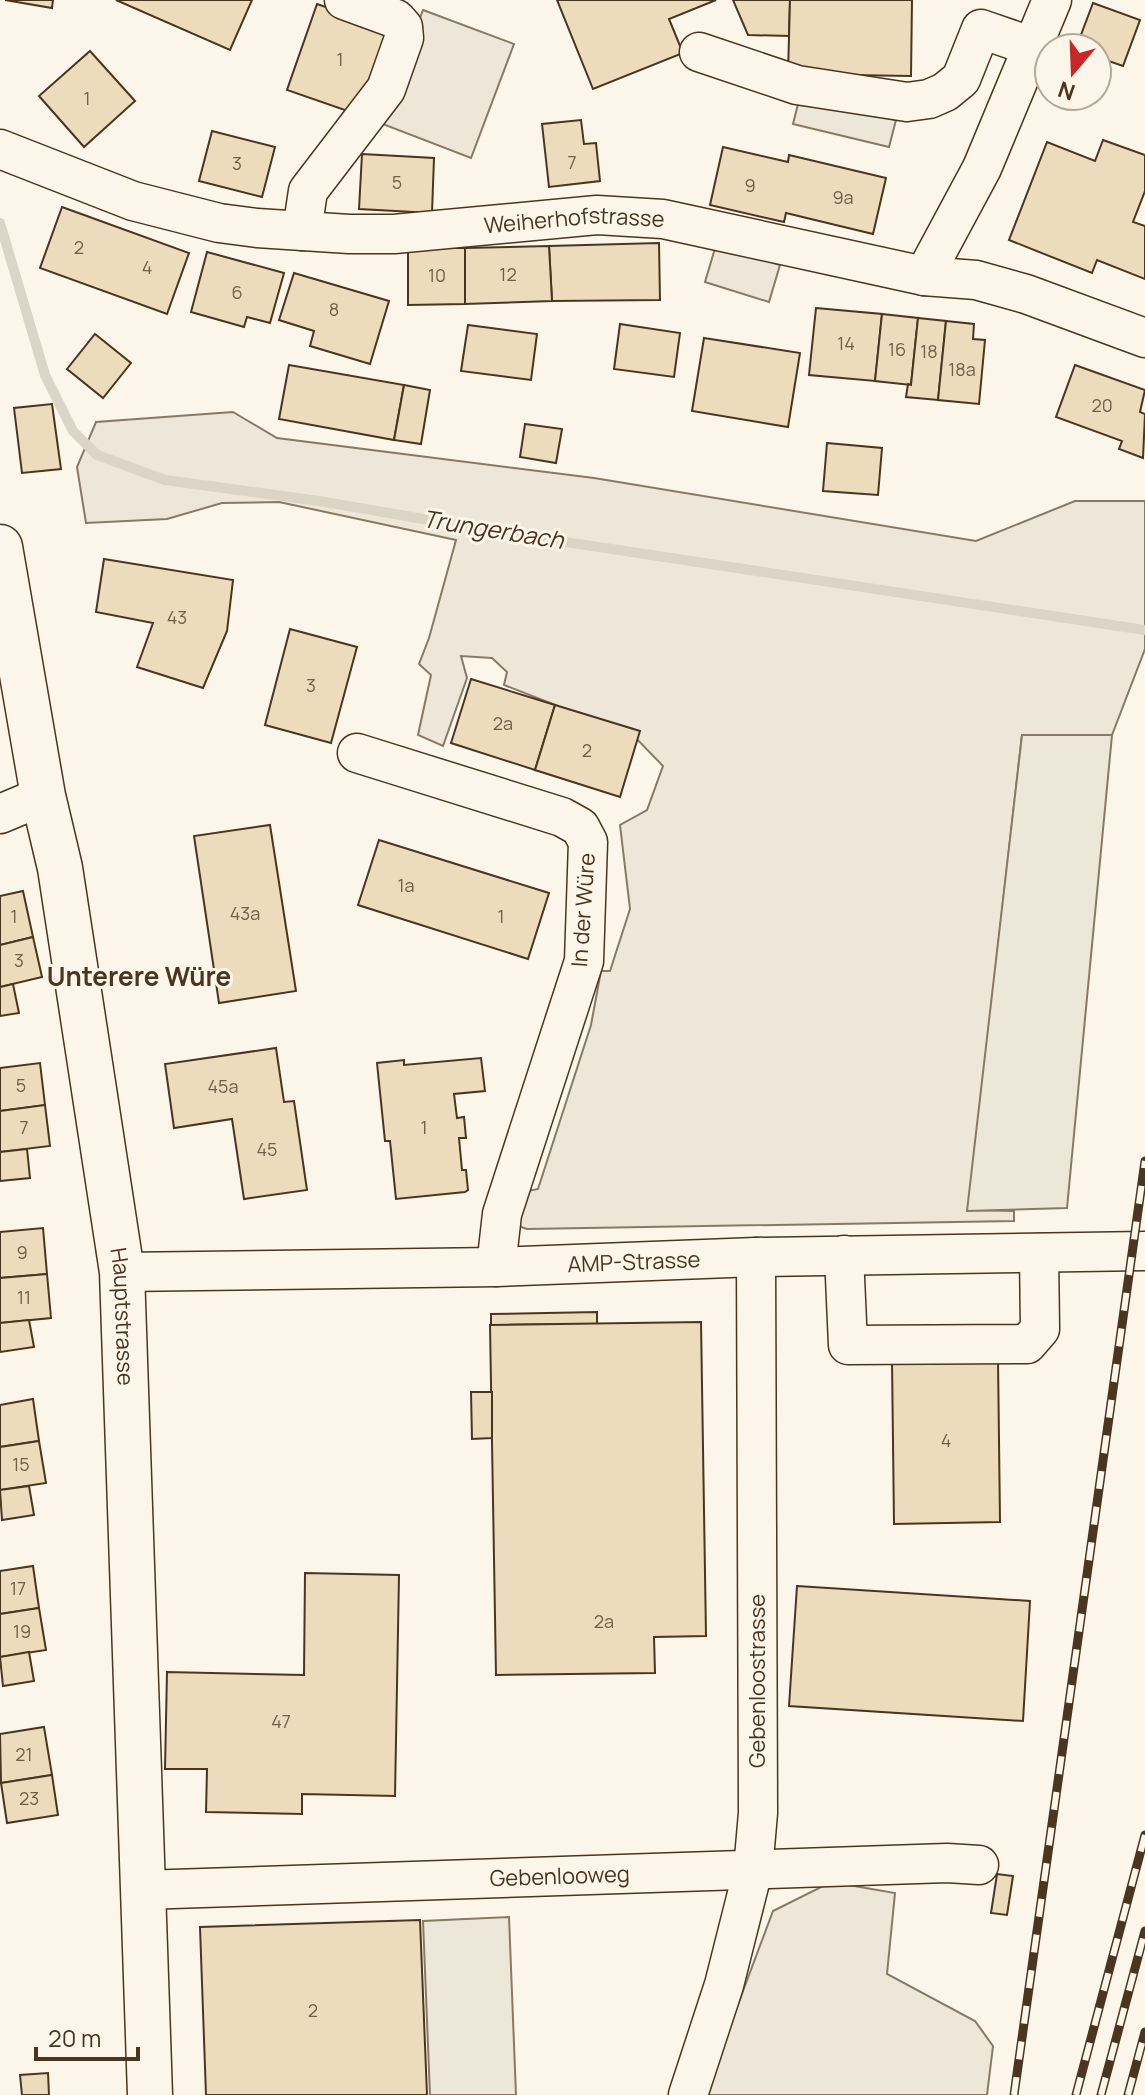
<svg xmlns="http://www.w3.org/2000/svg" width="1145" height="2095" font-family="Manrope,sans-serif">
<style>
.green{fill:#ede6d9;stroke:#887966;stroke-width:2}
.parking{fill:#ede7d9;stroke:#887966;stroke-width:2}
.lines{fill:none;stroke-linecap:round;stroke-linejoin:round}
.stream{stroke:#dcd4c6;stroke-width:10}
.building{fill:#ecdcbc;stroke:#4a3520;stroke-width:2}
.minor-casing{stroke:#4a3520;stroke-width:41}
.major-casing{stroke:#4a3520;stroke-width:47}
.minor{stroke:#fbf6e9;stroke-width:38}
.major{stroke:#fbf6e9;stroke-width:44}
.rail-casing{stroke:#4a3520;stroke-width:9}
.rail{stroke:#fbf6e9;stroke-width:6;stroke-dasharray:18;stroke-linecap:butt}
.labels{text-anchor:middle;stroke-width:6;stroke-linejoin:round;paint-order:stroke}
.number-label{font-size:18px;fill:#725f47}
.street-label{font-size:22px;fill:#4a3520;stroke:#fbf6e9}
.water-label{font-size:24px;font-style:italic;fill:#4a3520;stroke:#fbf6e9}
.quarter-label{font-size:26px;font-weight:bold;fill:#4a3520;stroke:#fbf6e9}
</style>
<rect width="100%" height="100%" fill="#fbf6e9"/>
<!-- green -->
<g class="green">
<path d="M423 10 514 44 471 158 380 123Z"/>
<path d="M716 245 780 265 769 302 705 282Z"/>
<path d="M233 412 277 438 594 478 976 541 1075 501H1145V649L1112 735H1022L968 1210 1014 1211V1221L527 1229 521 1227 517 1215 523 1192 538 1189 591 1025 601 971H610L630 909 620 825 647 810 663 766 633 735 504 685 507 672 492 658 461 656 467 678 443 746 418 735 431 675 419 664 429 638 456 540 279 502 222 503 167 519 86 523 77 467 96 422Z"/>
<path d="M831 1882 895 1893 887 1974 975 2021 993 2046 987 2095H704L773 1911Z"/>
</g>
<!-- parking -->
<g class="parking">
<path d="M800 96 896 120 889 147 793 124Z"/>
<path d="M1022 735H1112L1067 1208 967 1211Z"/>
<path d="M509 1917 516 2095H430L423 1921Z"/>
</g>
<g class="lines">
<!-- stream -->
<path class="stream" d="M0 223 45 375 73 431 97 455 165 480 319 501 487 530 1145 630"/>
</g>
<!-- building -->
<g class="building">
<path d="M5 0H53L52 8Z"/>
<path d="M116 0H252L230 50Z"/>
<path d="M557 0H716L669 19 683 53 593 89Z"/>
<path d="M733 0H790L789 36 748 35Z"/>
<path d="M790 0H912L911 76 788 74Z"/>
<path d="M1093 3 1140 20 1123 66 1097 57V48H1076Z"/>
<path d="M317 4 392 30 362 116 287 90Z"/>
<path d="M90 51 135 101 84 147 39 96Z"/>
<path d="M581 120 584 144 596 143 600 181 549 187 542 124Z"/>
<path d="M212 131 275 147 262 197 199 181Z"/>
<path d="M1103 140 1145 155V191L1133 222 1145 226V279L1097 260 1092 273 1009 240 1047 142 1095 161Z"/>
<path d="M723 147 788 162 789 155 886 178 873 234 786 213 784 222 710 205Z"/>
<path d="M362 154 434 158 432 213 359 209Z"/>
<path d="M62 207 189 253 167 314 40 268Z"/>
<path d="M659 243 660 300 552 301 549 246Z"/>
<path d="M549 246 552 301 465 304V248Z"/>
<path d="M408 248H465V304L408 305Z"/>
<path d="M207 252 284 273 270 323 247 317 244 327 191 312Z"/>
<path d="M294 273 389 301 370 364 310 346 314 331 279 320Z"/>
<path d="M816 308 882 314 875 381 809 375Z"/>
<path d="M882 314 918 318 911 385 875 381Z"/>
<path d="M918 318 946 321 938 400 906 397 908 384 911 385Z"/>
<path d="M946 321 974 324 973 339 985 340 979 404 938 400Z"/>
<path d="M620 324 680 333 674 377 614 369Z"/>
<path d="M468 325 537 334 531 380 461 371Z"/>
<path d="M95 334 131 363 103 398 67 369Z"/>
<path d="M704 338 800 353 788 427 692 411Z"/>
<path d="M289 365 404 385 394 440 279 419Z"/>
<path d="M1075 365 1145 390 1140 412 1145 414 1143 458 1119 449 1122 441 1056 417Z"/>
<path d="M404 385 430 390 421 444 394 440Z"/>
<path d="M52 404 61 469 22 473 14 408Z"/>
<path d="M525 424 562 429 556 463 520 457Z"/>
<path d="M827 443 882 448 878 495 823 491Z"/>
<path d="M104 559 233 580 227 631 203 688 137 667 153 623 96 612Z"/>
<path d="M290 629 357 647 331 743 265 725Z"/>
<path d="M471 679 555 705 535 770 451 743Z"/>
<path d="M555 705 640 731 620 797 535 770Z"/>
<path d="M270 825 296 991 219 1003 194 836Z"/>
<path d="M379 840 549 893 528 959 358 905Z"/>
<path d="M23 891 33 937 0 945V896Z"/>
<path d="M33 937 42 977 0 987V945Z"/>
<path d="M13 984 19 1013 0 1016V987Z"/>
<path d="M276 1048 284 1102 294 1101 307 1190 244 1199 232 1119 174 1128 165 1064Z"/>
<path d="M481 1058 485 1091 454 1094 457 1118 464 1117 466 1138H459L462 1170H466L468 1190 465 1192 396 1199 390 1141H385L377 1063 404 1060V1065Z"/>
<path d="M40 1063 45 1105 0 1111V1068Z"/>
<path d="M45 1105 50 1146 0 1152V1111Z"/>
<path d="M27 1149 30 1178 0 1181V1152Z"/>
<path d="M43 1228 47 1274 0 1278V1232Z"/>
<path d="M47 1274 51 1318 0 1323V1278Z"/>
<path d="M597 1312V1324L491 1325V1314Z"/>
<path d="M29 1320 34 1347 0 1352V1323Z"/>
<path d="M701 1322 706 1636 654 1637 655 1673 496 1675 490 1325Z"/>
<path d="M998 1359 1000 1522 894 1524 892 1360Z"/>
<path d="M471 1392H492V1438L472 1439Z"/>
<path d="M33 1399 39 1441 0 1447V1405Z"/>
<path d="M39 1441 46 1483 0 1490V1447Z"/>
<path d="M29 1486 34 1515 2 1520 0 1490Z"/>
<path d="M33 1566 39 1608 0 1614V1571Z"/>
<path d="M305 1573 399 1575 395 1796 302 1794V1814L206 1812 207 1769H165L167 1672 304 1675Z"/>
<path d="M797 1586 1030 1601 1023 1721 789 1706Z"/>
<path d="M39 1608 46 1650 0 1657V1614Z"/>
<path d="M29 1652 34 1681 3 1686 0 1657Z"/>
<path d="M44 1727 52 1775 1 1783 0 1734Z"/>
<path d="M52 1775 58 1815 7 1823 1 1783Z"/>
<path d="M997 1874 1013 1876 1007 1915 991 1913Z"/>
<path d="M420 1920 427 2095H206L200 1927Z"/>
<path d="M48 2073 49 2095H22L20 2075Z"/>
</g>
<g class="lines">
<defs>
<g id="minor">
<path d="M699 52 797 85 907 102 929 99 945 92 961 79 981 29 1033 47"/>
<path id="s1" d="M0 149 133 201 219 223 257 228 349 234H394L597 215 663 219 924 276 976 280 1026 294 1145 338"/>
<path d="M302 231 308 191 386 89 404 38 403 27 396 19 344 0"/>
<path d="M924 276 982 168 1052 0"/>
<path d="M357 753 562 817 580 827 588 842 584 961 502 1214 496 1267"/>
<path d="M0 814 43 796"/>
<path d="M844 1255 848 1345 1027 1344 1040 1329 1039 1253"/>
<path id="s2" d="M122 1272 496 1267 756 1257 1145 1251"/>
<path id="s3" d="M142 1890 947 1863 979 1865"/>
<path d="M688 2095 724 1985 753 1870 758 1813 756 1257"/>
</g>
<g id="major">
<path id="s4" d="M0 547 43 796 60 868 122 1272 150 2095"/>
</g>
</defs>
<!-- minor casing -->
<use href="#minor" class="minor-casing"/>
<!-- major casing -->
<use href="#major" class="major-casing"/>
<!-- minor -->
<use href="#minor" class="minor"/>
<!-- major -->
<use href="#major" class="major"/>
<defs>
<g id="rail">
<path d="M1014 2095 1145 1161"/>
<path d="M1076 2095 1145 1835"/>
<path d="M1101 2095 1145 1931"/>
<path d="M1128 2095 1145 2032"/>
</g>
</defs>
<!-- rail casing -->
<use href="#rail" class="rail-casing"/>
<!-- rail -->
<use href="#rail" class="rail"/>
</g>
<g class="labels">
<!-- number labels -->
<g class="number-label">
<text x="340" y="66">1</text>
<text x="87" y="105">1</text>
<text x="572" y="169">7</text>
<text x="237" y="170">3</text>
<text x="397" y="189">5</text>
<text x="750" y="192">9</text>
<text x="843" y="204">9a</text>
<text x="79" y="254">2</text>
<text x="147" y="274">4</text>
<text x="508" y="281">12</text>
<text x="437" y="282">10</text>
<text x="237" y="299">6</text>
<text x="334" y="316">8</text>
<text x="846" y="350">14</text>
<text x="897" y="356">16</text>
<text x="929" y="358">18</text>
<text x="962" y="376">18a</text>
<text x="1102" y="412">20</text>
<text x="177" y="624">43</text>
<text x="311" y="692">3</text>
<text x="503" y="730">2a</text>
<text x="587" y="757">2</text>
<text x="406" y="892">1a</text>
<text x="245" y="920">43a</text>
<text x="14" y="923">1</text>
<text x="501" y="923">1</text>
<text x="19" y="967">3</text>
<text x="21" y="1092">5</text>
<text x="223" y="1093">45a</text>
<text x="24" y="1134">7</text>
<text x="424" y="1134">1</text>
<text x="267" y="1156">45</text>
<text x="22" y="1259">9</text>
<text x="24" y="1304">11</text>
<text x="946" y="1447">4</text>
<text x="21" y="1471">15</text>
<text x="18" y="1595">17</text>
<text x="604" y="1628">2a</text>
<text x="22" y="1638">19</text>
<text x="281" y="1728">47</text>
<text x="24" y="1761">21</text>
<text x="29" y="1805">23</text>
<text x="313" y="2017">2</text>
</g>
<!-- street labels -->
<g class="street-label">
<text dy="8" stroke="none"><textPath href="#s1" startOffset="588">Weiherhofstrasse</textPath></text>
<text transform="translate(583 910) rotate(-86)" y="8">In der Würe</text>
<text dy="8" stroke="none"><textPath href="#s2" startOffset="512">AMP-Strasse</textPath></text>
<text dy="8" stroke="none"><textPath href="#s4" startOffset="780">Hauptstrasse</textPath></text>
<text transform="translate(757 1681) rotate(-90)" y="8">Gebenloostrasse</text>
<text dy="8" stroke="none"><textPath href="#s3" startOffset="418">Gebenlooweg</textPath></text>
</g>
<!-- water labels -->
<g class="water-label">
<text transform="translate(493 530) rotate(9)" y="8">Trungerbach</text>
</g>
<!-- quarter labels -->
<g class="quarter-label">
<text x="139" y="986">Unterere Würe</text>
</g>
</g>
<!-- north arrow -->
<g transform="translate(1073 72) rotate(199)"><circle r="38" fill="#fbf6e9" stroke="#b4a999" stroke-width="2"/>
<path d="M0-6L14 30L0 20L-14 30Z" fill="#c62828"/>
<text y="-12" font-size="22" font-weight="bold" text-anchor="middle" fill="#4a3520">N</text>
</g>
<!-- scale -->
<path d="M36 2047v12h102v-12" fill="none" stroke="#4a3520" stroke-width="4"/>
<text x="48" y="2047" font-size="24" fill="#4a3520" stroke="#fbf6e9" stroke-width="6" paint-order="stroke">20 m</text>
</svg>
